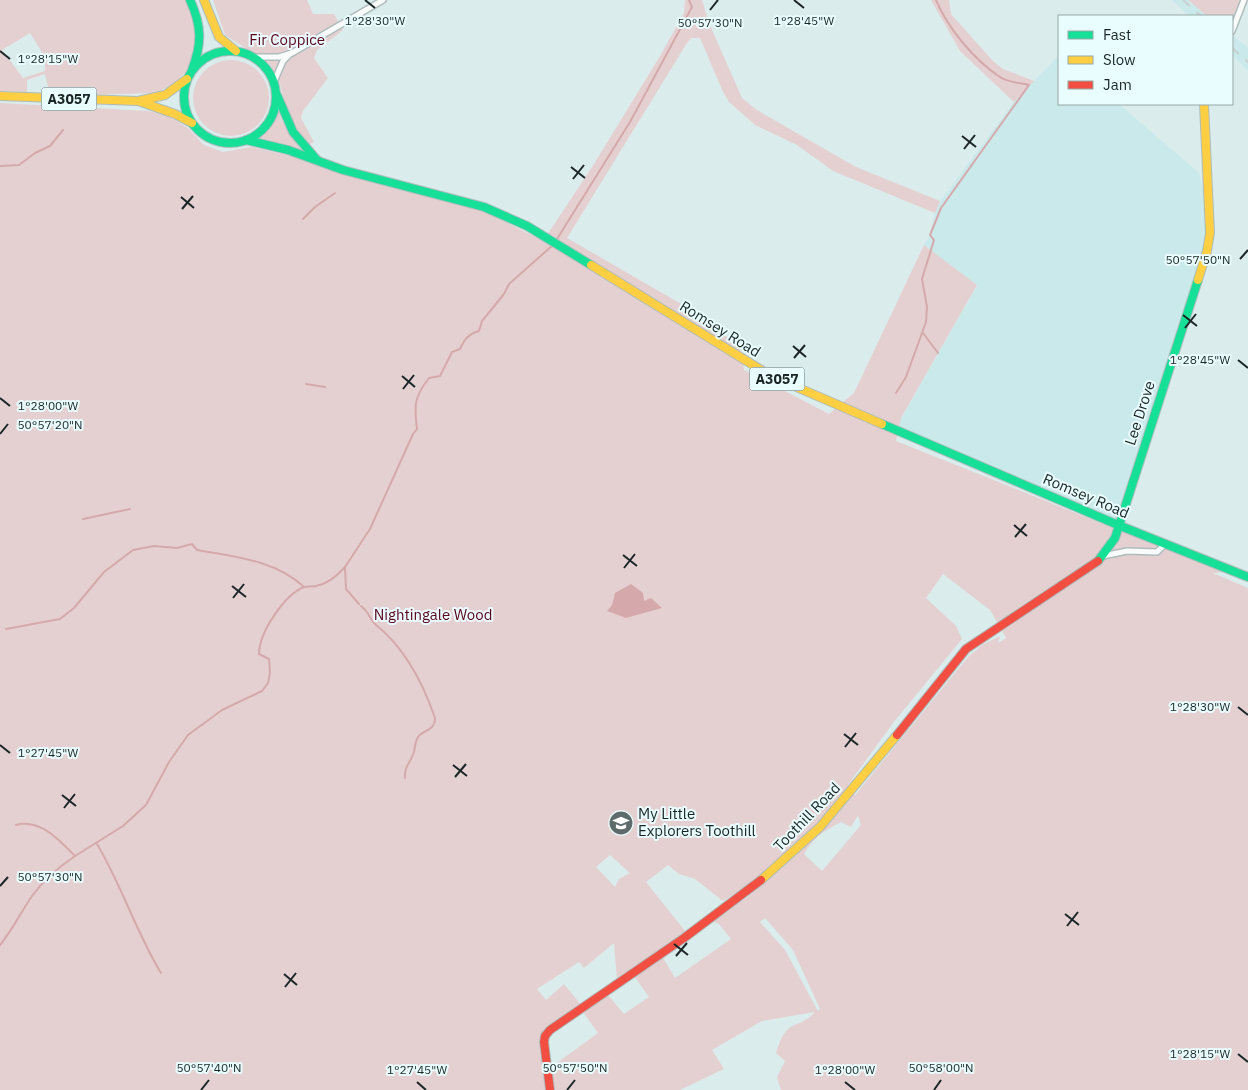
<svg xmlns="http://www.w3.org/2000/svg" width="1248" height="1090" font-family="'IBM Plex Sans',sans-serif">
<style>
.built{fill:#cae9ea}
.green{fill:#e5d0d1;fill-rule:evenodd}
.water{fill:#d5a9ac}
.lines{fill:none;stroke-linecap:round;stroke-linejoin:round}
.stream{stroke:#d5a9ac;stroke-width:2}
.street-casing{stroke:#aebcbc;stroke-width:8}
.fast-casing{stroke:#aebcbc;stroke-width:10}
.slow-casing{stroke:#aebcbc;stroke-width:10}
.jam-casing{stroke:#aebcbc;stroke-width:10}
.street{stroke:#fafcfc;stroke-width:5}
.fast{stroke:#16e098;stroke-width:8}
.slow{stroke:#ffcf43;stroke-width:8}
.jam{stroke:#f24e42;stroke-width:8}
.rail{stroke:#cacfcf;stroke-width:2;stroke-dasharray:9 9;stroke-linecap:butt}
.ticks{fill:none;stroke:#1a2626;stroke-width:2}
.labels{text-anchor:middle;stroke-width:4;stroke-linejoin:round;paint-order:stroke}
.shield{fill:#eafdfe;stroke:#586667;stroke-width:1}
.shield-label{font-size:14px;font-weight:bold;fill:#1a2626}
.park-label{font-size:15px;fill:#5b0419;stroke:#eafdfe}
.street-label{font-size:15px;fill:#1a2626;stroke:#eafdfe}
.poi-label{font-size:15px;fill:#1a2626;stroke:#eafdfe;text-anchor:start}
.ticks-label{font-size:12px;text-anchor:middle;fill:#1a2626;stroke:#eafdfe;stroke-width:4;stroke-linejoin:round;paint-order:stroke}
</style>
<rect width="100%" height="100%" fill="#dbecec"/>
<!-- built -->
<g class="built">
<path d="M1172 0H1188L1207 16H1189Z"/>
<path d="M1232 35 1248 48V71L1232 55Z"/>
<path d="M1057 57 1059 59V104H1119L1199 173 1210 218V237L1118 525 894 431 977 286 924 245 930 235 936 207 1014 102Z"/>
</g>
<!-- green -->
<g class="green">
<path d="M0 0H186L197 29 196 42 188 69 175 83 156 93 89 95 49 92 45 74 27 80V92L0 91ZM30 33 45 57V71L23 78 2 50Z"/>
<path d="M213 0H307L313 14H334L343 30 317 50 314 58 328 78 303 111 301 118 314 142 307 145 290 120 279 81 270 64 225 35Z"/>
<path d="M685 0H702L709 23 742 98 757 110 856 167 940 201 935 213 833 171 797 145 755 125 729 102 723 92 700 38H691L687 43 567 238 688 308 740 347 744 370 829 414 854 393 924 245 977 285 901 418 896 441 1223 572 1213 573 1248 588V1090H781L777 1077 785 1061 776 1053C788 1015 795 1033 815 1012L762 1021 712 1050 724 1069 680 1090H553L550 1068 598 1033 583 1012 608 995 624 1014 649 997 634 976 662 956 675 978 731 939 719 924 714 922 716 916 748 897 752 883 723 901 695 879 679 874 668 865 646 882 686 932 617 981 614 943 584 968 579 962 537 989 546 1000 564 984 582 1006 547 1029 542 1055 546 1090H0V103L149 111 168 116 188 128 204 145 223 152 251 147 283 154 482 210 543 241 594 164 660 56 684 13ZM943 574 990 610 1006 638 998 643 1000 636 982 645 968 657 855 795 848 785 893 723 962 639 956 626 926 598ZM858 815 861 825 822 871 804 854C814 837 824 831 841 822L851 827ZM610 855 630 873 619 879 615 887 596 867ZM765 918 793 950 820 1009 818 1011 785 950 760 922Z"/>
<path d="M931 0H949L951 14 993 61 1003 69 1034 81 1014 102 960 51Z"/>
<path d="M1188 0H1240L1232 21V16H1207Z"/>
<circle cx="231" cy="98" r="38"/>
<path d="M278 109 282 121 301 150 256 138 270 125Z"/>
</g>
<!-- water -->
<path class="water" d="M631 584 643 593 644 601 651 598 662 608 626 618 607 611 612 605 615 593Z"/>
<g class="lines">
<!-- stream -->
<g class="stream">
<path d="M0 166 19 165 35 153 50 146 63 130"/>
<path d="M303 219 315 207 335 193"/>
<path d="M557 239 630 122 692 7 689 0"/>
<path d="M923 333 938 353"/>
<path d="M306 384 325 387"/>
<path d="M896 393 906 377 926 322 927 307 922 279 934 240 930 235 941 208 1029 85C1020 83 1007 82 1000 77 973 59 948 28 936 0"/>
<path d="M83 519 130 509"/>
<path d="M359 604 346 589 345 567 370 529 413 434 417 429C414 406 414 397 429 378L440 376 452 352 460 349C464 340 468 334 479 331L482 321 504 294 509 284 553 245"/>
<path d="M361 606C370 613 370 620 375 624 404 647 423 683 435 718 435 731 423 730 418 737 415 742 415 747 414 752 411 762 404 766 405 778"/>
<path d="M6 629 60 619 74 608 104 572 133 550 154 546 177 548 192 544 197 550C235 557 275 560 304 587"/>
<path d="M97 844C122 886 136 932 161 973"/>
<path d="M75 856 123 826 146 805 169 762 188 735 222 710 262 691 268 683 270 673 269 659 259 654C259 633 284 595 304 587 307 586 312 587 316 586 328 584 337 576 345 567"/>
<path d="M0 945C13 929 21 912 32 896 44 879 59 867 75 856 60 841 40 818 16 825"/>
</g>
<defs>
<g id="street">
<path d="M1232 31 1244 0"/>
<path d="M253 57H279L292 53 383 0"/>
<path d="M274 82 283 61 291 53"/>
<path d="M1103 556 1127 551 1157 552 1165 544"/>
</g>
<g id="fast">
<path d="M190 0C202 26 202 44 192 70"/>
<circle cx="230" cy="97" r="46"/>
<path d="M277 95 293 132 317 160"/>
<path d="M246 140 288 150 343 170 484 207 527 226 591 265"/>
<path d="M882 424 1118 525 1248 577"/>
<path d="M1098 561 1115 538 1198 280"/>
</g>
<g id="slow">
<path d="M204 0 219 37 236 51"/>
<path d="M0 96 138 101 165 95 187 79"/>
<path d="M141 102 175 114 192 123"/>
<path d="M591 265 771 376 882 424"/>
<path d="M1198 280 1207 251 1210 233 1204 104"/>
<path d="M761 880 820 827 897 735"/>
</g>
<g id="jam">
<path d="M897 735 966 649 1098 561"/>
<path d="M550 1090 544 1042 545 1036 550 1030 684 938 761 880"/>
</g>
</defs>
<!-- street casing -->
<use href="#street" class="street-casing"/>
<!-- fast casing -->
<use href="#fast" class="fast-casing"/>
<!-- slow casing -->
<use href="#slow" class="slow-casing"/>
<!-- jam casing -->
<use href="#jam" class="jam-casing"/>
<!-- street -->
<use href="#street" class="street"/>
<!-- fast -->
<use href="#fast" class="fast"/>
<!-- slow -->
<use href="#slow" class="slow"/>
<!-- jam -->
<use href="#jam" class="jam"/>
<!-- rail -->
<g class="rail">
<path d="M1183 0 1201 16"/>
<path d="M1232 48 1248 62"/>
</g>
</g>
<!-- ticks -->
<path class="ticks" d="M365 0 375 8M794 0 804 8M710 10 718 0M0 51 10 59M962 136 976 147M964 149 975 135M571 167 585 178M573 179 584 165M181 197 194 208M182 209 193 196M1240 259 1248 250M1183 315 1197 326M1185 328 1196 314M793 346 806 357M794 358 805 345M1238 360 1248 368M402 376 415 387M403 389 414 375M0 398 10 406M0 434 8 424M1014 525 1027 536M1015 537 1026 524M623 555 637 566M624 568 635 554M232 586 246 597M233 598 244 584M1238 707 1248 715M844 734 858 745M0 745 10 753M845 747 856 733M453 765 467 776M455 777 466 764M62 795 76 806M64 808 75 794M0 886 8 877M1065 914 1079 925M1067 926 1078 912M674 944 688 955M676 956 687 943M284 974 297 985M285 987 296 973M1238 1054 1248 1062M417 1082 426 1090M845 1082 855 1090M201 1090 209 1080M567 1090 575 1080M934 1090 941 1080"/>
<!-- icons -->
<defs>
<symbol id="school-disc" viewBox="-11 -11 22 22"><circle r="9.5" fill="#5e6b6b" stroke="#eafdfe"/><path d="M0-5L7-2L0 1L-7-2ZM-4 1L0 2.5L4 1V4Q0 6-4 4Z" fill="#fff"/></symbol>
</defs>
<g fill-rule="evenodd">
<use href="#school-disc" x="607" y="809" width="28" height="28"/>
</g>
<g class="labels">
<!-- shield labels -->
<g class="shield">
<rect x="41.5" y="87.5" width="55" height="23" rx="4"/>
<rect x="749.5" y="367.5" width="55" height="23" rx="4"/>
</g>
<g class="shield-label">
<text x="69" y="104">A3057</text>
<text x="777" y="384">A3057</text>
</g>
<!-- park labels -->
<g class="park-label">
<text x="287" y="45">Fir Coppice</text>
<text x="433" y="620">Nightingale Wood</text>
</g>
<!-- street labels -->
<g class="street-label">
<text transform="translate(720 329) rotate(32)" y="5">Romsey Road</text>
<text transform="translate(1140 413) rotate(-72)" y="5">Lee Drove</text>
<text transform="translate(1086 496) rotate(23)" y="5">Romsey Road</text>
<text transform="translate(807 817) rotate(-46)" y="5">Toothill Road</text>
</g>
<!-- poi labels -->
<g class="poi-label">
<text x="638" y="819">My Little<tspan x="638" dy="17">Explorers Toothill</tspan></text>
</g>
</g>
<g class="ticks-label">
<text x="375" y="25">1°28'30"W</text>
<text x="804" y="25">1°28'45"W</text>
<text x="710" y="27">50°57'30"N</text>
<text x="48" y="63">1°28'15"W</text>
<text x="1198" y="264">50°57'50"N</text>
<text x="1200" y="364">1°28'45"W</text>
<text x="48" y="410">1°28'00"W</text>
<text x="50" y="429">50°57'20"N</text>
<text x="1200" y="711">1°28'30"W</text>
<text x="48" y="757">1°27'45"W</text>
<text x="50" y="881">50°57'30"N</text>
<text x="1200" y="1058">1°28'15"W</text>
<text x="209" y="1072">50°57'40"N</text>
<text x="575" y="1072">50°57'50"N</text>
<text x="941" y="1072">50°58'00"N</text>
<text x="417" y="1074">1°27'45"W</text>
<text x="845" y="1074">1°28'00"W</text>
</g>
<!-- legend -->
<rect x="1058" y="15" width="175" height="90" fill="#eafdfe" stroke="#97a7a8"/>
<rect x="1068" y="31" width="25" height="8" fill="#16e098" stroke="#97a7a8"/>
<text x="1103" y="40" font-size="15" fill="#1a2626">Fast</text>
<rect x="1068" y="56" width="25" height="8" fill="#ffcf43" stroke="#97a7a8"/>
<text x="1103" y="65" font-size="15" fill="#1a2626">Slow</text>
<rect x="1068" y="81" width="25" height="8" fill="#f24e42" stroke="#97a7a8"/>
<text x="1103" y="90" font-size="15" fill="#1a2626">Jam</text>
</svg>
